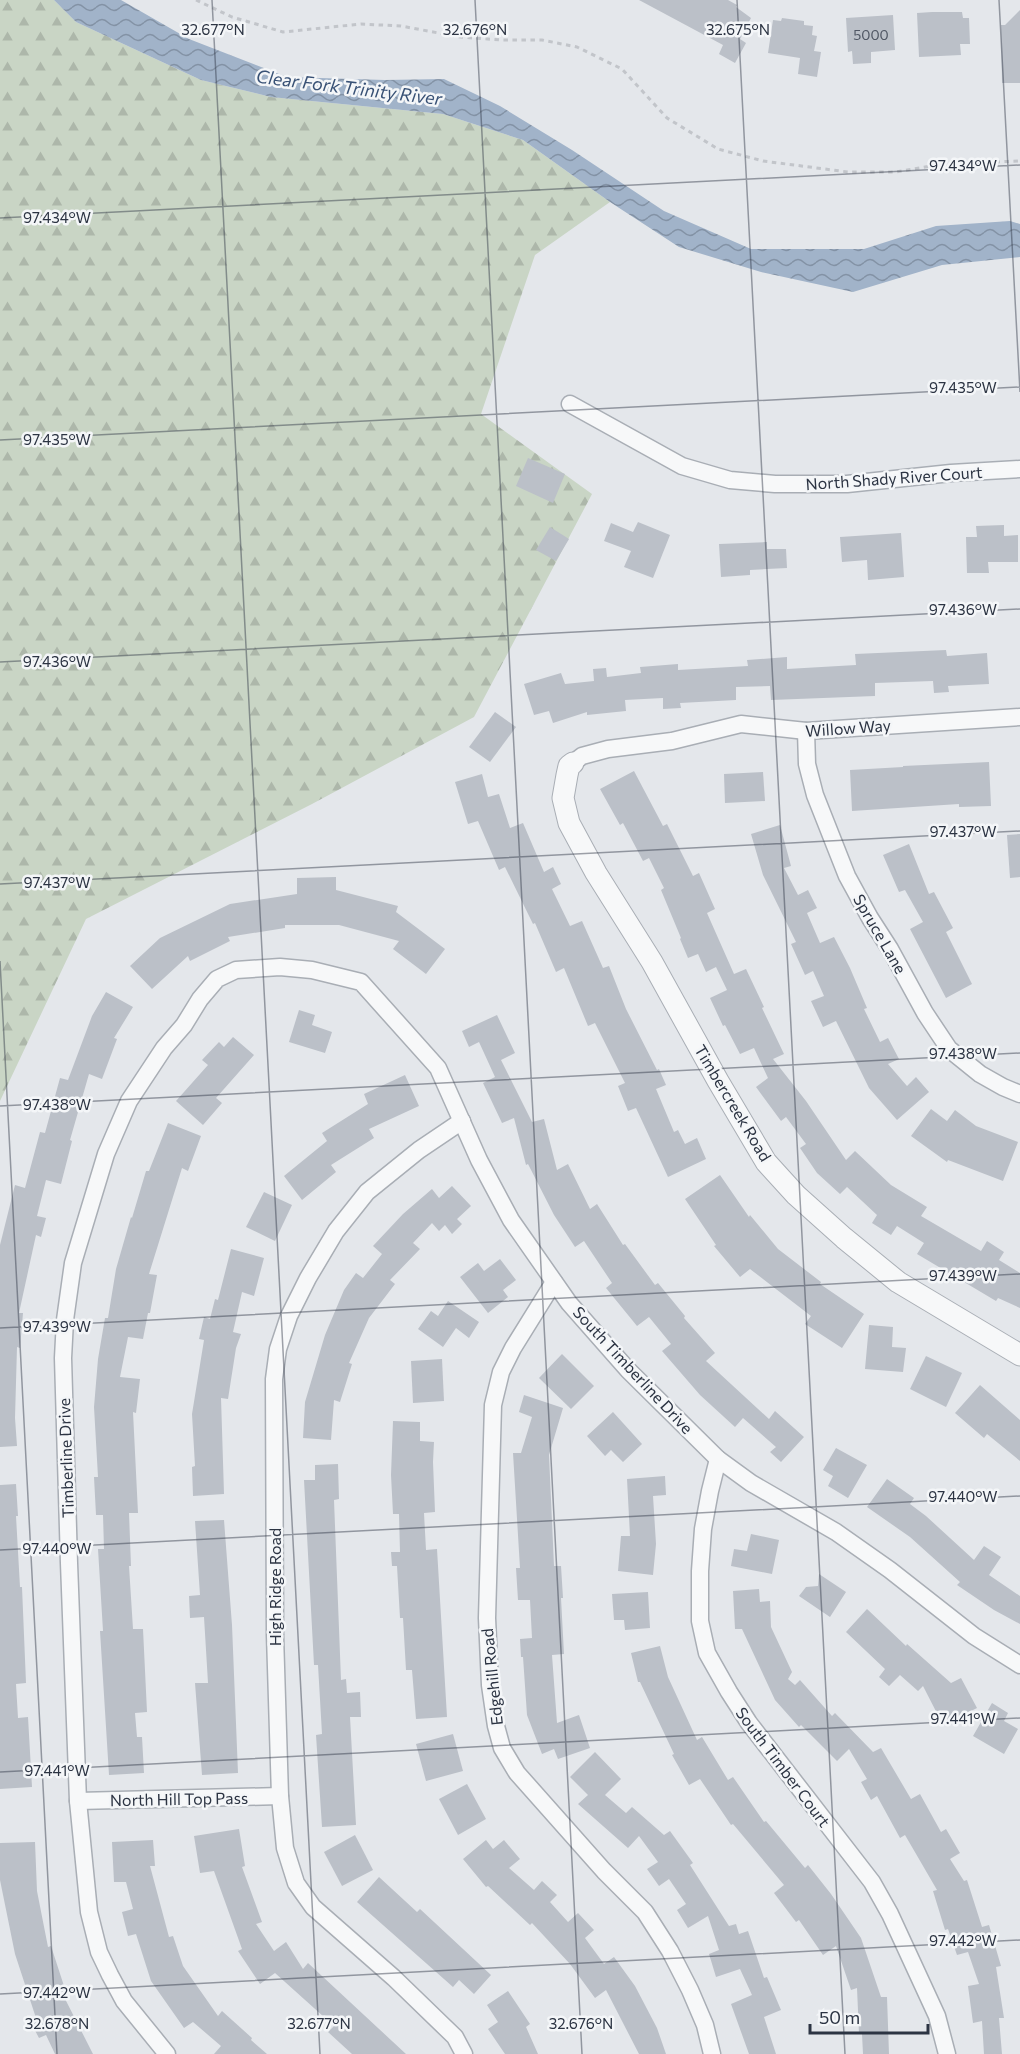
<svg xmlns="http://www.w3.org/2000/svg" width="1020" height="2054" font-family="Commissioner,sans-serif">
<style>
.forest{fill:url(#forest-firs)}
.water{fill:url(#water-waves)}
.building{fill:#bbc0c8}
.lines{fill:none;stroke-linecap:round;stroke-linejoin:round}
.minor-casing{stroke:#a9aeb5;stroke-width:19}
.tertiary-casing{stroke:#a9aeb5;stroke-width:23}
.path{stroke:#c2c5ca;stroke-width:3;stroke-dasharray:4.5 4.5;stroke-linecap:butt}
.minor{stroke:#f7f8f9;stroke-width:16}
.tertiary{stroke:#f7f8f9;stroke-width:21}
.ticks{fill:none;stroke:#2c3443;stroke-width:1.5;stroke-opacity:0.45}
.labels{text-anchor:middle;stroke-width:5;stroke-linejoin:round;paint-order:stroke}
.number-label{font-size:14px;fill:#505764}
.street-label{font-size:16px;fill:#2c3443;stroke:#f4f6f8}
.water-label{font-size:18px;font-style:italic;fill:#385175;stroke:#f4f6f8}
.ticks-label{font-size:15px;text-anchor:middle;fill:#2c3443;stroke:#f4f6f8;stroke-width:5;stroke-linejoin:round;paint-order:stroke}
</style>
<defs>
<pattern id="forest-firs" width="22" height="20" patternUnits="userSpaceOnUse" patternTransform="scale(1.5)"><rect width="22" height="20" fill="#c9d5c5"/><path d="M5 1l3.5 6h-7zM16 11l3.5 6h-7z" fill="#adb7aa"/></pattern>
<pattern id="water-waves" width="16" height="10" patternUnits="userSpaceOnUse" patternTransform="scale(1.5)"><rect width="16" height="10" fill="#a1b3c9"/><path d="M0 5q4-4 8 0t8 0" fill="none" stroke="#8392a5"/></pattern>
</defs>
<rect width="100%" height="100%" fill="#e4e7eb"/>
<!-- forest -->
<path class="forest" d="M0 0H54L76 22 201 80 271 97 443 114 523 140 610 202 535 255 481 414 592 494 474 717 312 804 86 919 0 1101Z"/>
<!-- water -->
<path class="water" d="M54 0H121L189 39 287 77 385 80 444 79 500 106 572 150 664 211 751 249H864L936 226 1010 221 1020 224V257L942 265 853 292 761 272 679 247 610 202 523 140 443 114 271 97 201 80 76 22Z"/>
<!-- building -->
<g class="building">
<path d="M639 0H728L737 5 736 7 751 18 740 39 746 43 735 63 719 54 723 45Z"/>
<path d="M1020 10V83H1002L1001 25H1005Z"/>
<path d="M932 12H962L963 18H969L970 44H960L961 55 919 57 917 13Z"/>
<path d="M893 15 895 50 871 52V63L853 64 852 51 848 52 846 18Z"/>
<path d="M782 18 804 21V25L813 26 812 35 817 36 814 51 821 52 817 77 798 74 800 58 768 53 773 20 781 21Z"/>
<path d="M528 458 565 474 553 503 516 486Z"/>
<path d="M638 522 670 535 653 578 624 567 631 551 604 541 611 523 633 532Z"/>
<path d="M1004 525V536L1018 535V562H988L989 573H967L966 537H977L976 526Z"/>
<path d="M550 527 569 539 556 561 536 550Z"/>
<path d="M901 533 904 577 868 580 867 560 842 562 840 537Z"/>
<path d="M767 542V549H786L787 568 750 570V575L721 577 719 544Z"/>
<path d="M946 650 947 656 987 653 989 684 948 686 949 692 934 693 933 681 875 683V696L771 700 770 686 736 687V700L680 703 681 708 663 709V698L625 700 626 711 587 715V712L553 723 549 711 534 715 524 684 561 673 565 684 594 681 593 669 606 668 607 677 641 673 640 667 678 664V670L748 666 747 660 787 657V669L856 665 855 654Z"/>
<path d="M495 712 516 727 490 762 469 747Z"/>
<path d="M989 762 991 806 959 807V804L852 811 850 770 903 767V766Z"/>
<path d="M634 771 663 826 667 824 693 876 699 873 715 909 707 913 734 974 746 969 764 1007 762 1008 784 1054 773 1059 806 1101 846 1160 855 1151 891 1185 927 1207 921 1216 981 1251 987 1241 1004 1252 999 1260 1020 1273V1308L998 1298 996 1301 917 1254 924 1243 897 1226 891 1235 872 1223 877 1215 847 1187 840 1194 817 1173 800 1148 806 1144 786 1117 781 1121 756 1087 768 1078 754 1048 740 1054 725 1025 723 1026 710 998 727 990 716 967 706 972 698 954 688 958 680 939 681 938 661 890 664 888 649 858 643 861 623 823 620 825 600 789Z"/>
<path d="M763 772 765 801 725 803 724 774Z"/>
<path d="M482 774 488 797 499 794 510 828 523 823 544 872 553 867 561 884 552 889 570 926 582 921 603 968 609 966 626 1009 657 1070 659 1069 666 1085 656 1089 674 1132 678 1130 685 1144 697 1138 706 1159 668 1177 636 1108 628 1111 618 1086 625 1083 595 1023 588 1026 564 968 556 972 535 923 533 924 505 867 499 870 478 821 468 824 455 782Z"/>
<path d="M780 825 791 866 784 868 798 895 808 890 817 908 807 913 820 943 834 937 850 968 867 1008 864 1009 880 1042 888 1038 899 1059 888 1064 907 1086 916 1077 929 1092 897 1120 869 1088 836 1021 823 1027 811 1001 824 996 813 971 805 975 791 944 796 942 763 875 751 834Z"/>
<path d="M1020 834V877L1010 878 1007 835Z"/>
<path d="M909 844 929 894 934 892 953 928 946 932 972 984 946 998 910 929 923 922 905 890 899 892 883 855Z"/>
<path d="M336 877V890L398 906 396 912 445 949 426 974 393 949 399 941 339 925H285V928L228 937 230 941 190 961 188 956 152 989 130 966 160 938 230 904 297 894V878Z"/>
<path d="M106 992 133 1007 114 1038 117 1039 102 1079 89 1074 70 1140 72 1141 61 1184 46 1180 37 1216 46 1218 41 1237 36 1235 19 1313H23L20 1348 17 1347 15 1418 17 1446 0 1447V1245L15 1185 25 1188 40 1132 45 1133 60 1078 68 1080 92 1016Z"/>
<path d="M299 1010 315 1015 312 1025 332 1032 325 1053 289 1042Z"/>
<path d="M497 1015 515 1053 501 1060 532 1122 544 1119 557 1170 568 1164 590 1209 597 1204 623 1245 625 1244 655 1285 658 1283 685 1316 684 1318 715 1353 706 1361 769 1419 775 1411 804 1437 781 1462 770 1452 776 1447 743 1418 735 1427 700 1395 662 1351 671 1344 649 1317 637 1326 606 1288 612 1283 584 1241 575 1247 554 1215 528 1164 526 1165 514 1118 502 1123 483 1083 495 1077 479 1042 469 1047 462 1031Z"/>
<path d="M233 1037 254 1055 216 1098 222 1103 203 1125 176 1101 208 1065 202 1060 219 1042 224 1047Z"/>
<path d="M405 1075 419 1106 369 1129 374 1138 331 1165 336 1172 302 1200 284 1176 327 1141 322 1133 368 1104 364 1094Z"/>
<path d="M931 1109 947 1121 955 1110 976 1126 1018 1142 1003 1181 948 1160 947 1162 911 1136Z"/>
<path d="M168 1123 201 1136 188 1171 182 1168 149 1274 157 1275 150 1313H148L143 1339 128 1337 120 1377 140 1379 136 1413 133 1412 138 1513H129L131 1566H129L133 1629H143L147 1712 135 1713 137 1737H142L144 1773 109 1775 100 1631H103L98 1549H104L103 1515H96L94 1477H98L94 1407 98 1359 105 1318H108L116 1269 131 1217 132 1218 146 1171H149Z"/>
<path d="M720 1175 749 1217 750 1215 778 1249 821 1282 820 1284 864 1314 842 1348 805 1324 811 1316 750 1269 740 1277 714 1246 716 1245 685 1199Z"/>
<path d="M452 1186 471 1206 457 1219 462 1224 452 1234 445 1225 439 1231 432 1223 413 1243 420 1249 390 1280 395 1284 369 1318 349 1363 352 1364 340 1402 334 1400 331 1440 303 1438 305 1402 325 1335 344 1290 356 1273 363 1278 382 1254 373 1246 403 1214 432 1189 439 1198Z"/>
<path d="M264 1192 292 1205 275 1241 246 1227Z"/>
<path d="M231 1249 264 1258 254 1296 242 1292 233 1332 241 1334 236 1348 228 1399 221 1398 224 1494 193 1496 192 1467 195 1466 192 1414 204 1340 199 1339 204 1317 210 1319 215 1299 218 1300Z"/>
<path d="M500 1259 516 1280 503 1290 508 1297 488 1313 460 1277 478 1263 484 1271Z"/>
<path d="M448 1301 479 1322 469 1338 456 1328 443 1347 418 1329 431 1311 438 1316Z"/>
<path d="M869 1325 893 1327 892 1347 906 1348 903 1372 865 1369Z"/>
<path d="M562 1354 594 1386 571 1409 539 1378Z"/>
<path d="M926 1356 962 1373 946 1407 910 1389Z"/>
<path d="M442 1359 444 1401 413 1403 411 1361Z"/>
<path d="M980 1385 1020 1420V1461L987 1434 984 1438 955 1413Z"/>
<path d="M524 1395 563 1408 549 1455 554 1566H561L563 1598H561L564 1654 552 1655 557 1723 579 1715 590 1748 558 1759 554 1749 542 1754 527 1715 523 1657H521L520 1639 532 1638 530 1600H518L516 1568H520L513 1453H521L532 1417 519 1412Z"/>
<path d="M613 1412 642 1444 623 1462 611 1450 605 1456 587 1436Z"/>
<path d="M393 1421 420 1422V1441L434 1442 433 1462 435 1512 424 1513 426 1550 437 1549 447 1717 416 1719 412 1670H406L403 1618H400L397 1566H392L391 1552H400L399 1514H393L391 1475Z"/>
<path d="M836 1448 867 1465 848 1498 828 1486 833 1476 823 1470Z"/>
<path d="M338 1464 339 1499 334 1500 341 1680 346 1679 347 1693 360 1692 361 1717H350L356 1825 322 1827 316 1735 322 1734 318 1665H314L304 1480H315V1465Z"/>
<path d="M665 1476 666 1495 653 1496 656 1544 653 1575 618 1571 621 1536H630L627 1479Z"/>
<path d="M887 1479 914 1498 910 1504 926 1516 974 1560 984 1546 1001 1557 989 1575 1020 1596V1624L994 1610 957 1585 960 1582 910 1537 867 1507Z"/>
<path d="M16 1484 18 1516H16L20 1587H22L26 1683 16 1684 18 1718 28 1717 32 1787 0 1789V1485Z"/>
<path d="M224 1520 232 1625 238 1773 202 1775 195 1683H208L204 1617 190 1618 189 1596 200 1595 195 1521Z"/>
<path d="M751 1534 779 1540 772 1574 731 1566 734 1549 747 1551Z"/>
<path d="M819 1574 846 1592 830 1617 799 1596 806 1587 818 1586Z"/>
<path d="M759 1589 760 1602 770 1601 771 1627 792 1672 788 1679 795 1685 800 1680 832 1716 835 1713 873 1752 881 1748 911 1799 920 1794 941 1832 946 1829 960 1853 950 1859 964 1881 967 1880 982 1927 989 1925 1001 1966 996 1967 1004 2018H999L1002 2054H984L982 2021 973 2023 968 1986 979 1984 968 1952 957 1955 948 1929 945 1930 933 1891 937 1890 905 1835 900 1838 877 1796 871 1800 861 1782 867 1779 849 1749 837 1761 801 1725 799 1727 775 1700 742 1629H735L733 1591Z"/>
<path d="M648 1592 650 1628 625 1630 624 1620H614L612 1594Z"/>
<path d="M867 1609 906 1646 907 1644 951 1683 961 1678 977 1708 943 1725 923 1686 918 1691 900 1675 889 1686 879 1677 885 1669 846 1632Z"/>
<path d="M660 1646 668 1677 697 1740 702 1737 728 1780 733 1777 764 1822 766 1821 805 1868 808 1865 831 1894 861 1938 881 1997H887L889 2054H863L862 2034H859L857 1988 851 1990 836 1946 823 1955 799 1920 796 1922 774 1893 784 1885 733 1824 731 1825 700 1779 689 1785 672 1755 674 1754 640 1682H638L631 1653Z"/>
<path d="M992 1703 1008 1713 1004 1721 1018 1729 1004 1754 973 1736Z"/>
<path d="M453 1734 463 1771 426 1781 416 1744Z"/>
<path d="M595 1752 621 1779 605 1795 626 1813 632 1807 664 1835 670 1831 693 1863 690 1865 729 1926 736 1924 739 1934 748 1931 764 1978 767 1977 781 2010 764 2017 776 2054H749L731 2004 752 1995 740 1969 716 1977 709 1954 719 1950 708 1916 688 1928 677 1910 686 1904 669 1879 659 1886 647 1869 658 1862 639 1836 628 1848 578 1804 588 1795 570 1777Z"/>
<path d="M467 1784 486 1819 458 1835 439 1799Z"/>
<path d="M239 1829 245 1866 242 1867 262 1922 256 1924 274 1951 286 1942 303 1969 308 1963 406 2054H352L328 2032 334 2026 275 1973 260 1984 238 1951 242 1949 214 1871 200 1873 194 1836Z"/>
<path d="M355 1835 373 1870 342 1886 324 1852Z"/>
<path d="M153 1840 155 1866H150L169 1937 173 1936 183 1966 218 2016 222 2011 252 2038 251 2040 267 2054H214L221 2046 193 2022 184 2028 151 1981 136 1934 128 1936 122 1912 133 1909 126 1882H114L112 1842Z"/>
<path d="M486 1840 493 1849 504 1840 520 1859 509 1868 534 1890 542 1881 557 1895 550 1902 568 1922 578 1913 594 1930 585 1938 604 1964 614 1957 635 1986 657 2028 666 2054H639L606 1990 595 1998 570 1964 532 1923 530 1925 488 1886 486 1887 463 1859Z"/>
<path d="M35 1842 37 1891 48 1947 51 1946 64 1986 59 1987 93 2054H55L46 2035 39 2038 30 2021 36 2018 15 1954 0 1880V1843Z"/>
<path d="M379 1877 417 1912 420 1909 491 1975 474 1994 459 1980 453 1987 357 1902Z"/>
<path d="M508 1991 530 2024 526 2027 538 2054H505L488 2029 498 2022 487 2005Z"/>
</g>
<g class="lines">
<defs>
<g id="minor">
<path d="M570 404 682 466 730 480 775 484H847L951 473 1020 469"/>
<path d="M806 731 807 764 815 795 847 876 870 918 890 949 925 1013 949 1049 980 1074 1003 1087 1020 1094"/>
<path d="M573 763 582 756 608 749 672 741 741 724 806 731 1020 717"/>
<path d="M462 1121 419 1150 367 1192 336 1231 308 1278 289 1316 278 1349 274 1379 275 1635 280 1796 285 1848 296 1883 313 1907 394 1978 455 2037 464 2054"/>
<path d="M554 1282 513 1348 501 1372 493 1405 487 1618 490 1685 496 1726 502 1748 517 1773 604 1871 645 1912 670 1951 690 1990 705 2025 712 2054"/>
<path d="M718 1459 710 1491 703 1529 700 1571V1621L707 1653 729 1692 749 1723 872 1882 890 1914 937 2016 947 2054"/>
<path d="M78 1801 280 1796"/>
<path d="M167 2054 124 2001 110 1975 99 1952 89 1912 78 1801 69 1563 63 1358 65 1320 73 1263 106 1154 129 1101 164 1048 184 1025 200 999 217 979 236 970 280 967 312 970 361 982 438 1068 479 1160 511 1220 569 1303 628 1370 718 1459 751 1483 836 1532 890 1570 974 1636 1020 1665"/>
</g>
<path id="tertiary" d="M573 763 569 766 567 775 563 798 569 823 596 873 652 962 718 1081 766 1162 796 1195 844 1238 898 1282 1020 1355"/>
</defs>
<!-- minor casing -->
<use href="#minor" class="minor-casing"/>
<!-- tertiary casing -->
<use href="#tertiary" class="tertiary-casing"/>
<!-- path -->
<path class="path" d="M196 0 232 17 283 32 361 24 401 26 460 37 501 40H542L577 47 622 69 667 118 718 149 763 161 848 172H896L943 164 1020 161"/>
<!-- minor -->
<use href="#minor" class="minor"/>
<!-- tertiary -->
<use href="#tertiary" class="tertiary"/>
</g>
<!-- ticks -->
<path class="ticks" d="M212 0 320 2054M475 0 582 2054M737 0 845 2054M999 0 1020 392M0 218 1020 165M0 440 1020 387M0 662 1020 609M0 884 1020 831M0 961 57 2054M0 1106 1020 1053M0 1328 1020 1274M0 1550 1020 1496M0 1772 1020 1718M0 1994 1020 1940"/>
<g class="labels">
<!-- number labels -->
<g class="number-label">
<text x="871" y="40">5000</text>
</g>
<!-- street labels -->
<g class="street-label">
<text transform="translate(894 478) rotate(-4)" y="6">North Shady River Court</text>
<text transform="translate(848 728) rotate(-4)" y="6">Willow Way</text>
<text transform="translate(880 934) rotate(60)" y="6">Spruce Lane</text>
<text transform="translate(733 1103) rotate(59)" y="6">Timbercreek Road</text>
<text transform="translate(633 1370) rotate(47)" y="6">South Timberline Drive</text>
<text transform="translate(66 1458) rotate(-92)" y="6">Timberline Drive</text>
<text transform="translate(275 1587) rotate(-90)" y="6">High Ridge Road</text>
<text transform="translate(492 1677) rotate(-96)" y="6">Edgehill Road</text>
<text transform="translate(783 1767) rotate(53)" y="6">South Timber Court</text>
<text transform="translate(179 1799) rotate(-1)" y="6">North Hill Top Pass</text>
</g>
<!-- water labels -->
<g class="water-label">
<text transform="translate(349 88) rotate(7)" y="6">Clear Fork Trinity River</text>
</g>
</g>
<g class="ticks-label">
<text x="213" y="35">32.677°N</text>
<text x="475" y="35">32.676°N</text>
<text x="738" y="35">32.675°N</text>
<text x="963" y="171">97.434°W</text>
<text x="57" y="223">97.434°W</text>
<text x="963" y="393">97.435°W</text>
<text x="57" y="445">97.435°W</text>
<text x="963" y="615">97.436°W</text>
<text x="57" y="667">97.436°W</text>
<text x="963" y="837">97.437°W</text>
<text x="57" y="888">97.437°W</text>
<text x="963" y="1059">97.438°W</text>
<text x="57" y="1110">97.438°W</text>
<text x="963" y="1281">97.439°W</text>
<text x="57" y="1332">97.439°W</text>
<text x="963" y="1502">97.440°W</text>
<text x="57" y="1554">97.440°W</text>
<text x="963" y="1724">97.441°W</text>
<text x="57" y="1776">97.441°W</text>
<text x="963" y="1946">97.442°W</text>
<text x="57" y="1998">97.442°W</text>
<text x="57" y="2029">32.678°N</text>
<text x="319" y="2029">32.677°N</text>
<text x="581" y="2029">32.676°N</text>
</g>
<!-- scale -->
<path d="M810 2024v9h118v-9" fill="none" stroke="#2c3443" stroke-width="3"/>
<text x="819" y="2024" font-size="18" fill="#2c3443" stroke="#f4f6f8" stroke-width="4.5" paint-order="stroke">50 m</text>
</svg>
